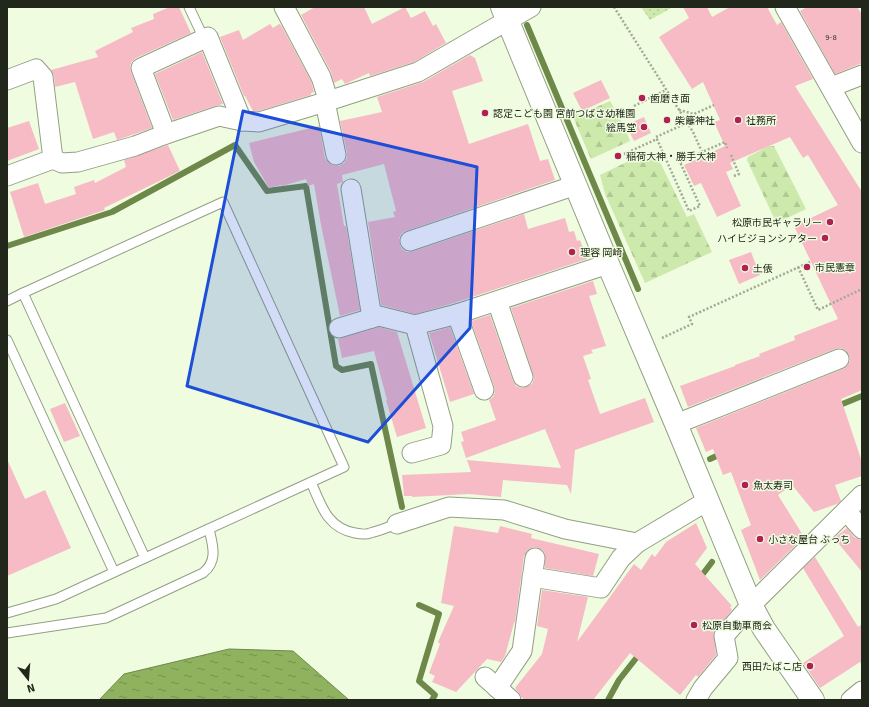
<svg xmlns="http://www.w3.org/2000/svg" width="869" height="707" font-family="Signika,'Noto Sans JP',sans-serif">
<style>
.forest{fill:url(#forest-firs)}
.garden{fill:url(#garden-dots)}
.water{fill:url(#water-ripples);stroke:#6e884a}
.lines{fill:none;stroke-linecap:round;stroke-linejoin:round}
.stream{stroke:#6e884a;stroke-width:6}
.building{fill:#f7bbc6}
.service-casing{stroke:#939f85;stroke-width:11}
.minor-casing{stroke:#939f85;stroke-width:21}
.tertiary-casing{stroke:#939f85;stroke-width:24}
.path{stroke:#a1aa95;stroke-width:2.5;stroke-dasharray:2 2;stroke-linecap:butt}
.service{stroke:#fff;stroke-width:9}
.minor{stroke:#fff;stroke-width:19}
.tertiary{stroke:#fff;stroke-width:22}
.marked{fill:#1d4ed8;fill-opacity:0.2;stroke:#1d4ed8;stroke-width:3;stroke-linejoin:round}
.poi-dot{fill:#b02053;stroke:#effce0;stroke-width:1.5}
.labels{text-anchor:middle;stroke-width:3;stroke-linejoin:round;paint-order:stroke}
.number-label{font-size:8px;fill:#574c46}
.poi-label{font-size:10px;fill:#22271c;stroke:#effce0;text-anchor:start}
</style>
<defs>
<pattern id="forest-firs" width="22" height="20" patternUnits="userSpaceOnUse"><rect width="22" height="20" fill="#cde9ab"/><path d="M5 1l3.5 6h-7zM16 11l3.5 6h-7z" fill="#b0c893"/></pattern>
<pattern id="garden-dots" width="8" height="8" patternUnits="userSpaceOnUse"><rect width="8" height="8" fill="#cde9ab"/><path d="M2 2h.1M6 6h.1" fill="none" stroke="#b0c893" stroke-width="1.8" stroke-linecap="round"/></pattern>
<pattern id="water-ripples" width="26" height="14" patternUnits="userSpaceOnUse"><rect width="26" height="14" fill="#8fb25e"/><path d="M2 4q2-2 4 0t4 0M15 11q2-2 4 0t4 0" fill="none" stroke="#74914d"/></pattern>
</defs>
<rect width="100%" height="100%" fill="#effce0"/>
<!-- forest -->
<g class="forest">
<path d="M610 101 623 124 630 141 591 159 573 117 576 114H581Z"/>
<path d="M769 146H774L806 209 779 222 774 218 747 160 748 157Z"/>
<path d="M656 154 687 217 694 214 712 252 645 283 605 194 600 175 631 160 636 162Z"/>
</g>
<!-- garden -->
<path class="garden" d="M641 7H673L650 20Z"/>
<!-- water -->
<path class="water" d="M229 649 293 651 349 700H99L124 674Z"/>
<g class="lines">
<!-- stream -->
<g class="stream">
<path d="M527 25 638 289"/>
<path d="M7 246 112 212 235 145 267 191 306 186 336 366 342 370 371 364 402 507"/>
<path d="M835 407 862 396"/>
<path d="M710 459 723 453"/>
<path d="M699 579 712 562"/>
<path d="M419 605 439 614 419 681 435 695 432 700"/>
<path d="M608 700 619 680 641 652"/>
</g>
</g>
<!-- building -->
<g class="building">
<path d="M170 7H179L191 33 136 58 132 61 130 66 131 72 152 128 117 140 114 132 93 139 75 82 55 87 54 76 51 70 98 57 95 51 133 32 131 28 154 19 153 14Z"/>
<path d="M315 7H364L372 24 405 7 411 18 425 11 433 26 436 24 446 43 414 62 370 76 369 73 345 84 342 79 334 83 331 72 301 15Z"/>
<path d="M683 7H707L712 17 730 7H767L777 25 781 22 813 79 795 86 862 192V390L841 399 862 462V476L835 485 841 501 837 504 814 512 792 485 778 495 804 537 760 580 741 530 751 525 731 472 723 475 713 449 706 452 696 428 843 369 847 366 850 361 849 355 846 351 841 348 835 349 688 407 680 386 735 366V365L760 356 759 354 795 340 794 336 838 319 794 226 838 205 808 155 803 158 790 137 730 163 733 169 726 172 741 206 717 217 701 183 694 186 684 165 725 146 714 122 720 120 703 82 692 89 659 37 689 18Z"/>
<path d="M807 7H857L862 14V63L835 74 800 11Z"/>
<path d="M270 24 273 28 279 24 281 25 311 81 314 92 311 93V95L258 111H253L245 96H244L220 37 239 30 243 40Z"/>
<path d="M202 52 223 104 215 106 173 120 155 74Z"/>
<path d="M470 55 475 58 483 81 452 91 469 144 528 124 540 161 548 159 555 180 406 231 402 233 399 238 400 245 402 249 407 252 414 251 524 214 528 229 565 218 569 232 574 231 577 241 580 240 587 259 454 303 415 314 381 305 368 222 395 217 393 212 396 211 384 164 342 175 343 182 337 184 344 226H346L360 310 340 316 321 225 314 184 308 186 306 179 282 186 281 185 269 188 254 162 249 143 319 126 325 158 328 162 332 165 339 166 344 163 347 158V153L340 121 382 112 377 97 423 82Z"/>
<path d="M601 80 610 98 582 111 573 93Z"/>
<path d="M644 117 651 133 634 141 626 125Z"/>
<path d="M29 121 39 149 7 161V128Z"/>
<path d="M168 145 180 171 104 208 105 210 24 237 10 192 38 183 45 204 76 194 74 187 94 180 95 183 126 167 124 160Z"/>
<path d="M751 252 760 275 739 284 729 260Z"/>
<path d="M593 281 597 294 589 296 606 346 591 350 593 353 583 356 591 379 588 380 600 414 645 398 654 422 575 450 571 494 567 485 503 480 501 497 469 494 412 497V496H404L402 475 471 472 467 460 561 468 545 429 466 458 461 442 464 441 461 432 496 420 489 400 493 397 495 392 494 386 471 321 490 315 513 381 516 386 521 388 526 387 532 384 534 379 533 374 511 308Z"/>
<path d="M379 327 397 332 426 428 397 437 386 400H387L383 385 374 351 342 358 338 339Z"/>
<path d="M450 327 474 394 450 402 429 333Z"/>
<path d="M65 403 80 436 64 442 50 409Z"/>
<path d="M7 459 25 499 45 490 71 548 7 576Z"/>
<path d="M696 523 707 548 695 564 732 606 730 607 732 610 714 633 716 655 698 677 696 675 680 695 630 653 593 700H525L521 697 515 688 542 654 548 629 537 626 542 590 588 597 577 642 634 564 641 570 652 554 655 557 666 542Z"/>
<path d="M454 526 498 533 500 526 532 534 531 538 599 554 593 576 545 568V554L542 550 536 547 531 548 527 551 524 556 515 622 514 623 505 656 501 662 487 659 456 692 432 682 435 676 429 673 440 644 438 642 454 606 441 603Z"/>
<path d="M847 528 854 537 858 539 862 540V572L834 538Z"/>
<path d="M815 557 858 627 862 624V665L860 662 820 688 803 663 844 636 803 568Z"/>
</g>
<g class="lines">
<defs>
<g id="service">
<path d="M189 7 204 39"/>
<path d="M223 202 344 467 145 558 23 293Z"/>
<path d="M7 301 23 293"/>
<path d="M7 340 114 572"/>
<path d="M311 482C321 505 327 528 355 533 360 534 366 535 370 533 379 531 388 527 397 524"/>
<path d="M7 613 56 599 145 558"/>
<path d="M7 633 106 618 203 573C218 561 213 546 209 529"/>
</g>
<g id="minor">
<path d="M284 7 321 77 327 96 325 102 336 155"/>
<path d="M785 7 862 143"/>
<path d="M7 80 36 69 43 77 53 159"/>
<path d="M831 87 862 75"/>
<path d="M166 134 141 68 208 37 242 121"/>
<path d="M7 176 53 159 62 163 78 162 135 146 166 134 219 116 242 121 259 122 325 102 418 72 531 7"/>
<path d="M351 189 372 318"/>
<path d="M410 241 576 185"/>
<path d="M497 301 523 377"/>
<path d="M457 314 484 390"/>
<path d="M339 328 379 316 415 325 457 314 608 264"/>
<path d="M676 424 839 359"/>
<path d="M412 453 441 445 443 426 415 325"/>
<path d="M846 511 862 529"/>
<path d="M397 524 449 507 504 510 565 529 637 543 707 501"/>
<path d="M532 577 601 588 621 558 637 543"/>
<path d="M485 677 511 700"/>
<path d="M497 688 522 651 535 558"/>
<path d="M696 700 703 688 728 658 724 636 751 605 862 495"/>
<path d="M851 700 862 691"/>
</g>
<path id="tertiary" d="M502 7 608 264 676 424 751 605 764 629 813 700"/>
</defs>
<!-- service casing -->
<use href="#service" class="service-casing"/>
<!-- minor casing -->
<use href="#minor" class="minor-casing"/>
<!-- tertiary casing -->
<use href="#tertiary" class="tertiary-casing"/>
<!-- path -->
<g class="path">
<path d="M614 7 693 132 702 152 725 142 727 148"/>
<path d="M634 106 666 90"/>
<path d="M679 110 694 114 714 105"/>
<path d="M687 123 656 137 689 211 700 206 680 162 702 152 704 156"/>
<path d="M624 154 657 139"/>
<path d="M731 155 739 174 734 176"/>
<path d="M798 267 818 310 862 289"/>
<path d="M662 338 692 324 689 317 810 262"/>
</g>
<!-- service -->
<use href="#service" class="service"/>
<!-- minor -->
<use href="#minor" class="minor"/>
<!-- tertiary -->
<use href="#tertiary" class="tertiary"/>
</g>
<!-- marked area -->
<path class="marked" d="M243 111 477 167 470 328 368 442 187 386Z"/>
<!-- markers -->
<g class="poi-dot">
<circle cx="642" cy="98" r="4"/>
<circle cx="485" cy="113" r="4"/>
<circle cx="667" cy="120" r="4"/>
<circle cx="738" cy="120" r="4"/>
<circle cx="644" cy="127" r="4"/>
<circle cx="618" cy="156" r="4"/>
<circle cx="830" cy="222" r="4"/>
<circle cx="825" cy="238" r="4"/>
<circle cx="572" cy="252" r="4"/>
<circle cx="807" cy="267" r="4"/>
<circle cx="745" cy="268" r="4"/>
<circle cx="745" cy="485" r="4"/>
<circle cx="760" cy="539" r="4"/>
<circle cx="694" cy="625" r="4"/>
<circle cx="810" cy="666" r="4"/>
</g>
<g class="labels">
<!-- number labels -->
<g class="number-label">
<text x="831" y="40">9-8</text>
</g>
<!-- poi labels -->
<g class="poi-label">
<text x="650" y="102">歯磨き面</text>
<text x="493" y="117">認定こども園 宮前つばさ幼稚園</text>
<text x="675" y="124">柴籬神社</text>
<text x="746" y="124">社務所</text>
<text x="636" y="131" text-anchor="end">絵馬堂</text>
<text x="626" y="160">稲荷大神・勝手大神</text>
<text x="822" y="226" text-anchor="end">松原市民ギャラリー</text>
<text x="817" y="242" text-anchor="end">ハイビジョンシアター</text>
<text x="580" y="256">理容 岡崎</text>
<text x="815" y="271">市民憲章</text>
<text x="753" y="272">土俵</text>
<text x="753" y="489">魚太寿司</text>
<text x="768" y="543">小さな屋台 ぶっち</text>
<text x="702" y="629">松原自動車商会</text>
<text x="802" y="670" text-anchor="end">西田たばこ店</text>
</g>
</g>
<!-- border -->
<rect width="869" height="707" fill="none" stroke="#22271c" stroke-width="16"/>
<!-- north arrow -->
<g transform="translate(28 679) rotate(163)" stroke="#effce0" stroke-width="3" paint-order="stroke">
<path d="M0-3L7 15L0 10L-7 15Z" fill="#22271c"/>
<text y="-6" font-size="11" font-weight="bold" text-anchor="middle" fill="#22271c">N</text>
</g>
</svg>
